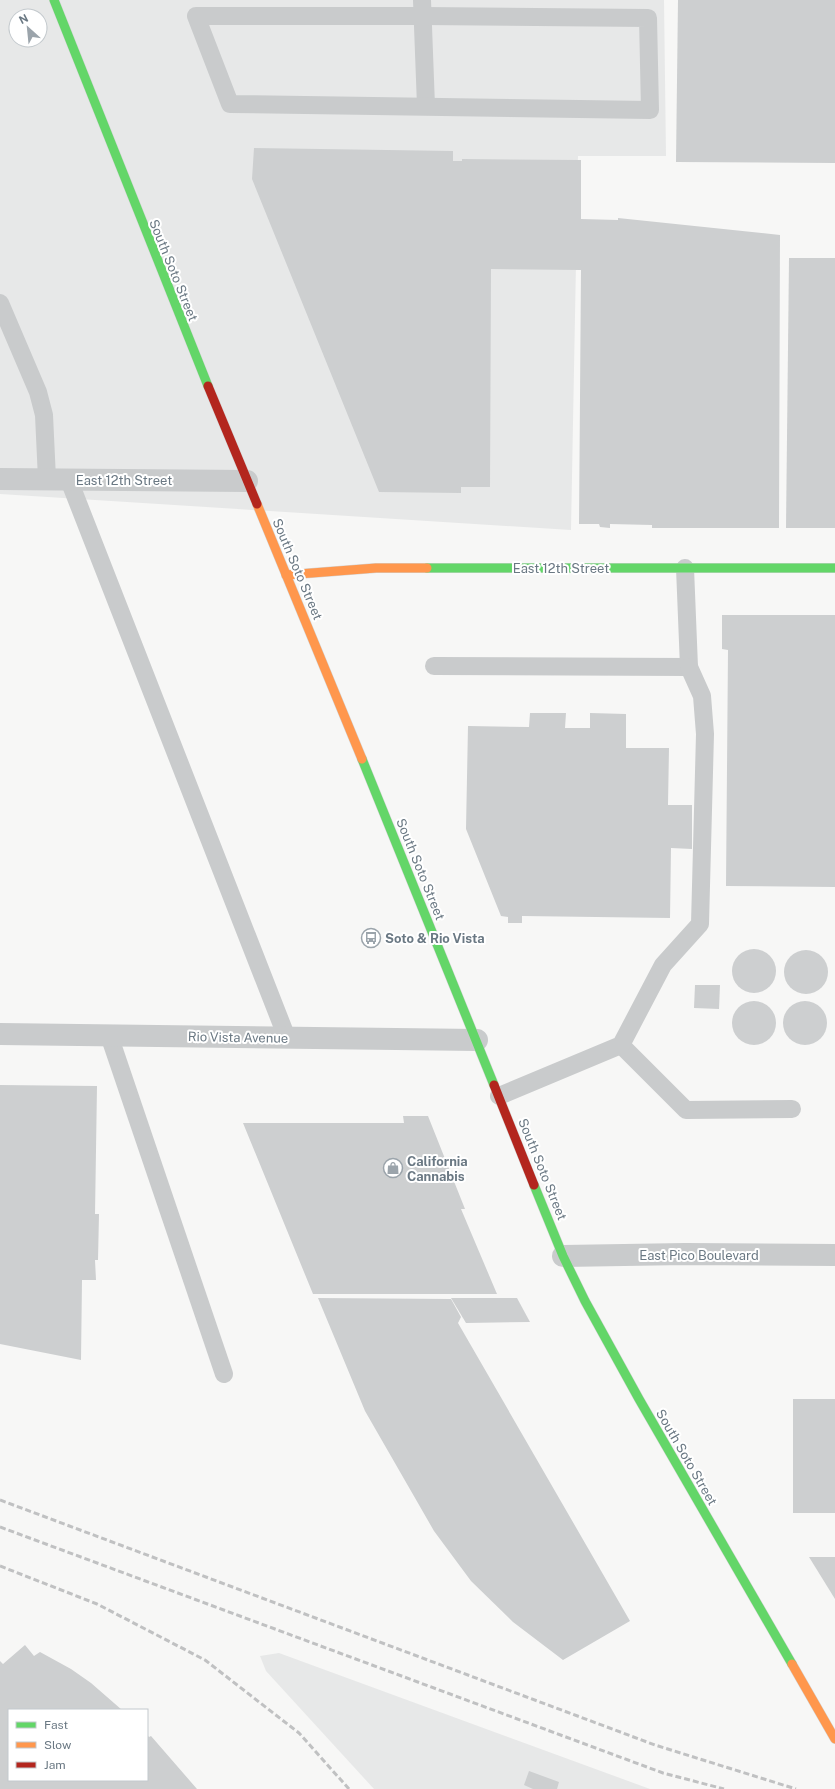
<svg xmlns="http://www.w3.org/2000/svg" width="835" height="1789" font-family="'Public Sans',sans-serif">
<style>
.built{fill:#e7e8e8;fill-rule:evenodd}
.building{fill:#cdcfd0}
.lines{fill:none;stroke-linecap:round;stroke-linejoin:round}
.fast-casing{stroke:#d3d4d4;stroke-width:10}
.slow-casing{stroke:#d3d4d4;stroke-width:10}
.jam-casing{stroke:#d3d4d4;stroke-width:10}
.lane{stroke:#c9cbcc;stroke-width:18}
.street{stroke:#c9cbcc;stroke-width:22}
.fast{stroke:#63d668;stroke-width:9}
.slow{stroke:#ff974d;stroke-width:9}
.jam{stroke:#b3261e;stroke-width:9}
.rail{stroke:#c0c1c2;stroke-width:3;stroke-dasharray:6 3;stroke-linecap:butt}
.labels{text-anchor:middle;stroke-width:4;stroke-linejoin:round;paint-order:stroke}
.street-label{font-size:13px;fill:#6a7883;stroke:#fff}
.poi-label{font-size:13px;font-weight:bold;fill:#6a7883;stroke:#fff;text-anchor:start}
</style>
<rect width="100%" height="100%" fill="#f7f7f6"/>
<!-- built -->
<g class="built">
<path d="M0 0H664L666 156H578L571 530 0 494ZM16 16H40V40H16Z"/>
<path d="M279 1653 650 1789H374L266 1671 260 1656Z"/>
</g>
<!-- building -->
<g class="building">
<path d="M678 0H835V163L676 162Z"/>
<path d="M254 148 453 151V161H462V159L581 160V219L618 220V218L780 235 779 528H652V525L610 524V528L600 527 599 524H579L581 270 491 269 490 487H461V493L379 492 252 179Z"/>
<path d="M789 258H835V528H786Z"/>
<path d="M722 615H835V887L726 886 728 650 722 649Z"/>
<path d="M530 713H566L565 728H590V713L626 714V748H669L668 805H692V849L671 848 670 918 522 916V923H508V917L501 916 466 829 468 726 529 727Z"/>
<circle cx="754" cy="971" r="22"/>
<circle cx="806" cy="972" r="22"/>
<path d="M695 985H720L719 1009 694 1008Z"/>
<circle cx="805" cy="1023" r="22"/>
<circle cx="754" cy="1023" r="22"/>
<path d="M0 1085 97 1086 95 1214H99L98 1260H95L96 1280H82L81 1360 0 1344Z"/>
<path d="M403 1116H428L465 1209H461L497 1294H313L243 1123H404Z"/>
<path d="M318 1298 451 1299 461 1317 458 1323 630 1621 563 1660 513 1622 471 1581 434 1531 365 1411Z"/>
<path d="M451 1298H517L530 1322 466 1323Z"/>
<rect x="793" y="1399" width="42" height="114"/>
<path d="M809 1557H835V1599Z"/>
<path d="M25 1645 34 1656 40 1652 71 1669 91 1683 122 1710H9V1780H147V1735L149 1737 151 1736 197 1789H0V1661L3 1664Z"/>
<path d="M529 1771 559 1782 557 1789H533L524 1785Z"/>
</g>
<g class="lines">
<defs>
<g id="fast">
<path d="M54 0 208 386"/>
<path d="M427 568H835"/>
<path d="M362 759 494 1085"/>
<path d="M534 1185 563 1256 585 1301 639 1399 792 1664"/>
</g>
<g id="slow">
<path d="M257 504 362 759"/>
<path d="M286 575 376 568H427"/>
<path d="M792 1664 835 1739"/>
</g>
<g id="jam">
<path d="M208 386 257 504"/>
<path d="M494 1085 534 1185"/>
</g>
</defs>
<!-- fast casing -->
<use href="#fast" class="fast-casing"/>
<!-- slow casing -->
<use href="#slow" class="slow-casing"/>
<!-- jam casing -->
<use href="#jam" class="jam-casing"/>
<!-- lane -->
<g class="lane">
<path d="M422 0 426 106"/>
<path d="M196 16H423L648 18 650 110 230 104Z"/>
<path d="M0 303 38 392 44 415 47 479"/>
<path d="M69 480 287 1038"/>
<path d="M434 666 689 667 685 568"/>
<path d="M109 1035 224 1374"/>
<path d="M621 1045 686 1110 792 1109"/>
<path d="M499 1096 621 1045 663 965 700 924 705 734 702 696 689 667"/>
</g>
<!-- street -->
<g class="street">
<path d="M0 479 247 481"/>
<path d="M0 1034 477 1040"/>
<path d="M563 1256 685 1254 835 1255"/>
</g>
<!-- fast -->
<use href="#fast" class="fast"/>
<!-- slow -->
<use href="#slow" class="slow"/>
<!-- jam -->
<use href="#jam" class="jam"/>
<!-- rail -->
<g class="rail">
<path d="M0 1500 655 1745 796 1789"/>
<path d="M0 1527 663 1773 724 1789"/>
<path d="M0 1566 97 1604 205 1660 299 1733 349 1789"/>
</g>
</g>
<!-- icons -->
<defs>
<symbol id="bus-ring" viewBox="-11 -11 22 22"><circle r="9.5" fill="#fff" stroke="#9ba4ab" stroke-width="1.5"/><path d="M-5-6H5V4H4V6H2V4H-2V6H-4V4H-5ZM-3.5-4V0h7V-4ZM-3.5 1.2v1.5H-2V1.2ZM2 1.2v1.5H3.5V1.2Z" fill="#9ba4ab"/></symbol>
<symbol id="shop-ring" viewBox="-11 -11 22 22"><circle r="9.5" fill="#fff" stroke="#9ba4ab" stroke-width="1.5"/><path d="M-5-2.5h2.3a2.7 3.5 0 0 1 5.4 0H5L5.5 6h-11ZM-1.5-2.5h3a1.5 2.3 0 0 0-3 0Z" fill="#9ba4ab"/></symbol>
</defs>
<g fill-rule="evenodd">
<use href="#bus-ring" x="360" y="927" width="22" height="22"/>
<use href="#shop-ring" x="382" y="1157" width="22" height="22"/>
</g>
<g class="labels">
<!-- street labels -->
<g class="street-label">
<text transform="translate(174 270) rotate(68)" y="5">South Soto Street</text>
<text x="124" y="485">East 12th Street</text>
<text x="561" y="573">East 12th Street</text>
<text transform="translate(298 569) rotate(67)" y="5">South Soto Street</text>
<text transform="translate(421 869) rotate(68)" y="5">South Soto Street</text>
<text transform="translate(238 1037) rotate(1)" y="5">Rio Vista Avenue</text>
<text transform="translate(543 1169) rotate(68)" y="5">South Soto Street</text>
<text x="699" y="1260">East Pico Boulevard</text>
<text transform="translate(687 1457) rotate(60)" y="5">South Soto Street</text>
</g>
<!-- poi labels -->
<g class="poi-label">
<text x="385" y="943">Soto &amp; Rio Vista</text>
<text x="407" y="1166">California<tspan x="407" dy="15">Cannabis</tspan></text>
</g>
</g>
<!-- legend -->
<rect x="8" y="1709" width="140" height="72" fill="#ffffff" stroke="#c3c9cd"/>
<rect x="16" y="1722" width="20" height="6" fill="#63d668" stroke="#c3c9cd"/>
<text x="44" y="1729" font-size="12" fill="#6a7883">Fast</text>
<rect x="16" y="1742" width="20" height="6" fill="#ff974d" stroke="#c3c9cd"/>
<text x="44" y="1749" font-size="12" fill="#6a7883">Slow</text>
<rect x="16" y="1762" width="20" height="6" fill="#b3261e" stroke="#c3c9cd"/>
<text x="44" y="1769" font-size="12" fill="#6a7883">Jam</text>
<!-- north arrow -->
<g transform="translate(28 28) rotate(333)"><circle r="19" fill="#ffffff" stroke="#c3c9cd"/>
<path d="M0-3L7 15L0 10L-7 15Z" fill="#9ba4ab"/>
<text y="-6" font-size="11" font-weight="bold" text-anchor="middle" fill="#6a7883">N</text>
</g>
</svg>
